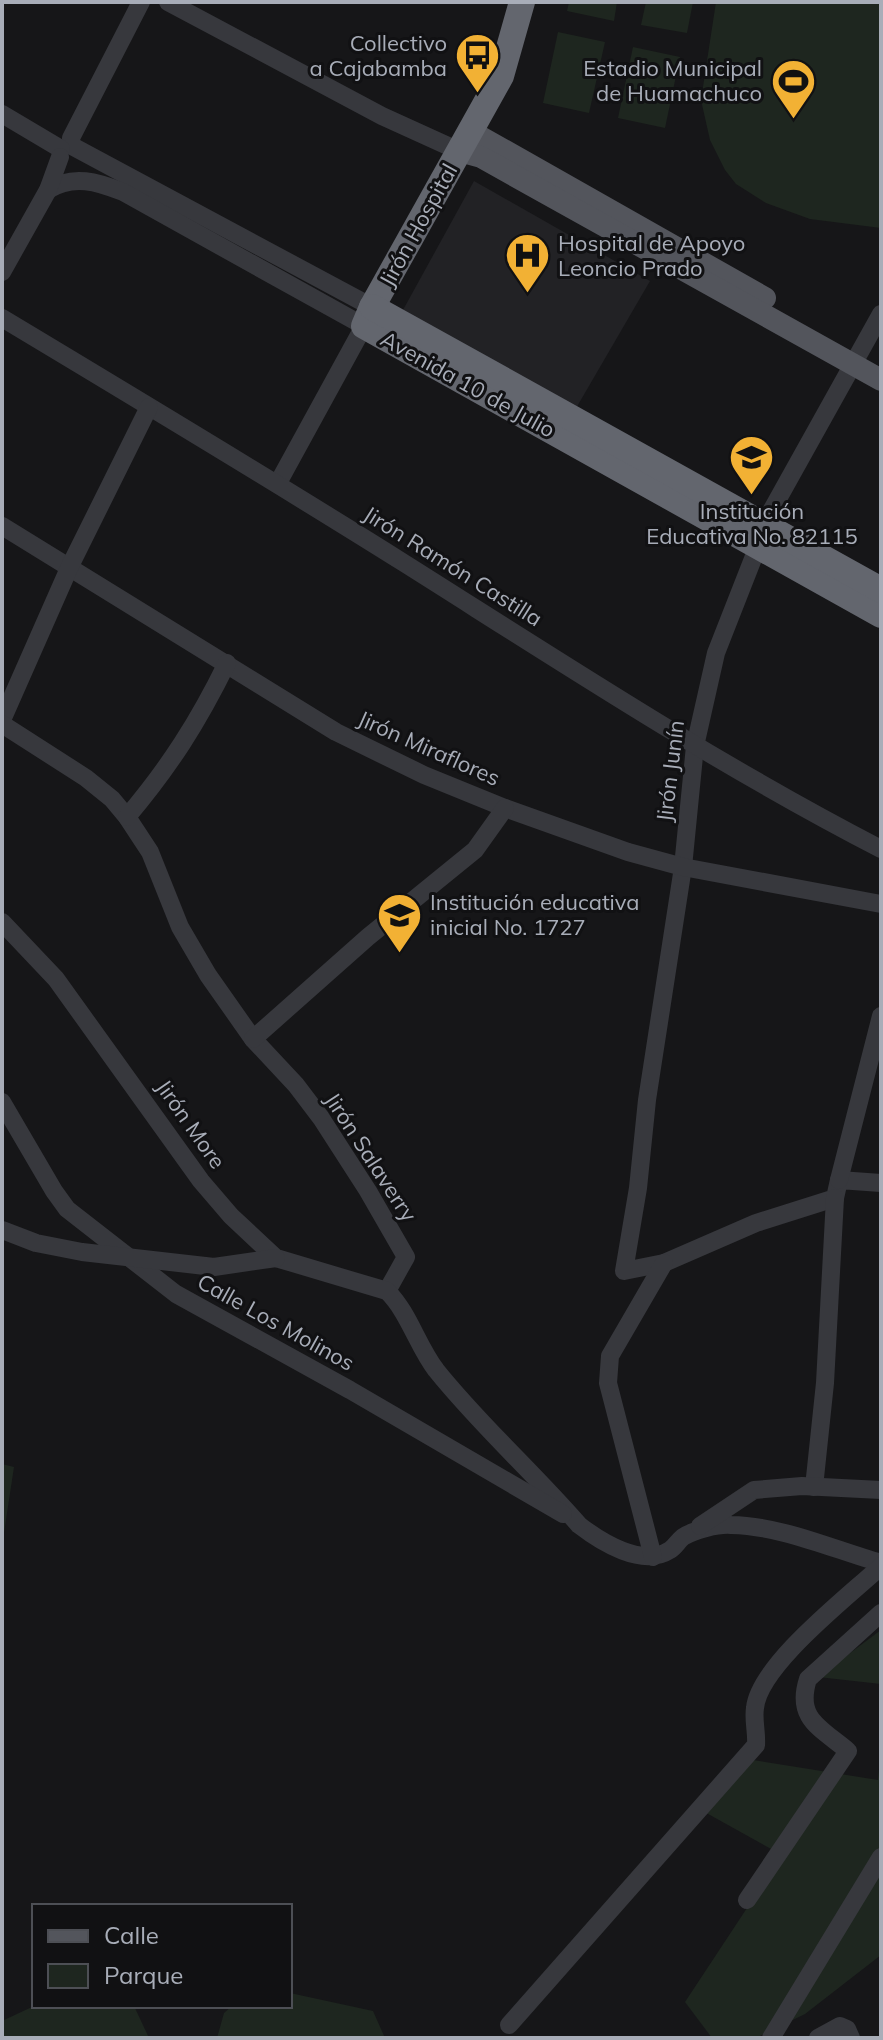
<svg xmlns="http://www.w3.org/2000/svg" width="883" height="2040" font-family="Mulish,sans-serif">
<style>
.built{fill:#222225}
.green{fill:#1e261f}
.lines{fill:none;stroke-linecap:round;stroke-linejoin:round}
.minor{stroke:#37383d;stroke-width:18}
.major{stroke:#53555c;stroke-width:22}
.highway{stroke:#63666e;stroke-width:26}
.labels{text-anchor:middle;stroke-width:6;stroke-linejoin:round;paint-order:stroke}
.poi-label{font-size:22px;fill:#a8adb8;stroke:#111113;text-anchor:end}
.street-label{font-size:22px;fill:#a8adb8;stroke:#111113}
</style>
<rect width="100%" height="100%" fill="#161618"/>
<!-- built -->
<path class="built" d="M474 181 650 281 575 410 403 310Z"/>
<!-- green -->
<g class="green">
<path d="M569 2H617L614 21 567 11Z"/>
<path d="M646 2H693L687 33 641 25Z"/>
<path d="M716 2H881V228L810 219 766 203 736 184 725 170 710 140 701 100Z"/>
<path d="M558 32 605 42 589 113 543 103Z"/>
<path d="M633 47 680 57 665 128 618 118Z"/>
<path d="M2 1464 14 1467 2 1546Z"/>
<path d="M881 1630V1684L818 1677Z"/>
<path d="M881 1749V1955L805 2014 756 2038H712L685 2002 782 1855 701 1810 753 1760 878 1780Z"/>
<path d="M290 1993 373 2011 385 2038H217L224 2013 232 2006H290Z"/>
<path d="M34 2006H134L149 2038H2V2021Z"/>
</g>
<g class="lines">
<!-- minor -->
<g class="minor">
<path d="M141 2 71 138 72 146 372 307"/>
<path d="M168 2 382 116 459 151"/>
<path d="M2 114 61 149"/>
<path d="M48 190C73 174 98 182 123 192L364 326 278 483"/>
<path d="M2 272 48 190 60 157"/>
<path d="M881 314 764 524 758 546 716 653 695 746 683 867 647 1100 638 1188 624 1271 664 1263 756 1223 835 1198 839 1180 881 1183"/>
<path d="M2 318C137 399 272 480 404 563 561 662 716 764 881 849"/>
<path d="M2 526 336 732 424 775 505 808 628 852 683 867 881 904"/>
<path d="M2 720 70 566 149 407"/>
<path d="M2 724 86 778 112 799 127 817 150 852 180 927 208 975 253 1039 296 1085 321 1118 368 1191 406 1257 387 1291"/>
<path d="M127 817C170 766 198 722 227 663"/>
<path d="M2 922 56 979 201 1181 231 1216 276 1258 387 1291C409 1313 417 1345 436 1370 480 1425 533 1472 579 1525 601 1542 642 1568 670 1550 675 1547 678 1541 683 1537 694 1530 718 1524 731 1525 782 1526 832 1549 881 1563"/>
<path d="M253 1039 368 937 475 850 505 808"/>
<path d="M2 1102 54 1191 67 1209 176 1294 350 1390 563 1514"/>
<path d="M839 1180 881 1016"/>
<path d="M2 1230 36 1243 82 1252 214 1267 276 1258"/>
<path d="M814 1487 825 1383 835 1198"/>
<path d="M700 1526 754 1490 802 1486 881 1490"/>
<path d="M653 1557 608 1383 610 1356 664 1263"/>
<path d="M747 1900 848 1751C821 1728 795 1719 808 1679L881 1613"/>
<path d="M509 2025 756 1745C757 1732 753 1720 755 1708 759 1665 849 1596 881 1566"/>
<path d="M771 2038 881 1857"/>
<path d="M818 2038 840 2026 847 2029 851 2038"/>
</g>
<!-- major -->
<g class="major">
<path d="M470 131 765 298"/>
<path d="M459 151 481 157 881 380"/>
</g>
<!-- highway -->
<g class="highway">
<path d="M522 2 501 76 372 307 364 326 881 615"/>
<path d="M372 307 881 590"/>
</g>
</g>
<!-- icons -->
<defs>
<symbol id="bus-pin" viewBox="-11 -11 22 30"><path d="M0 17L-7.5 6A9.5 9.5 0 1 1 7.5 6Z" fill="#f2b134" stroke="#111113"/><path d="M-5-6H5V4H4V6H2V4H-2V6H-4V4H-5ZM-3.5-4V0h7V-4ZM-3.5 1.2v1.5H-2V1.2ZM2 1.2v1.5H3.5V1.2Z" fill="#111"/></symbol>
<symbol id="stadium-pin" viewBox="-11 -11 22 30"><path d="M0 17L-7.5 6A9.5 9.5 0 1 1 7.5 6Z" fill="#f2b134" stroke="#111113"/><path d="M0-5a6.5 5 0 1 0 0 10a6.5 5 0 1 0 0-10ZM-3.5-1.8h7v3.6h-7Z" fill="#111"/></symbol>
<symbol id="hospital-pin" viewBox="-11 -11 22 30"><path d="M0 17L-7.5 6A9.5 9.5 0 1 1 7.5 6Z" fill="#f2b134" stroke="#111113"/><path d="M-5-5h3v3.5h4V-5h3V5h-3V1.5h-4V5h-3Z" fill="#111"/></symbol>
<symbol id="school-pin" viewBox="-11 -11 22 30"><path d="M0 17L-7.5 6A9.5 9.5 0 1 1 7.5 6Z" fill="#f2b134" stroke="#111113"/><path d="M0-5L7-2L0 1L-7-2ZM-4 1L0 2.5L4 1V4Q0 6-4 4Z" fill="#111"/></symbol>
</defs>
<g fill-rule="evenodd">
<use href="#bus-pin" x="452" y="30" width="51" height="69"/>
<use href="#stadium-pin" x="768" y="56" width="51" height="69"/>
<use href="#hospital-pin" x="502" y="230" width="51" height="69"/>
<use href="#school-pin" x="726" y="432" width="51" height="69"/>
<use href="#school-pin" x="374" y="890" width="51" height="69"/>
</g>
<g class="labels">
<!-- poi labels -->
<g class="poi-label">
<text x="447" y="51">Collectivo<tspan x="447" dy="25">a Cajabamba</tspan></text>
<text x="762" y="76">Estadio Municipal<tspan x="762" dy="25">de Huamachuco</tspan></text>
<text x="558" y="251" text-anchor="start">Hospital de Apoyo<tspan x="558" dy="25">Leoncio Prado</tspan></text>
<text x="752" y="519" text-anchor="middle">Institución<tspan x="752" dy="25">Educativa No. 82115</tspan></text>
<text x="430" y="910" text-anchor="start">Institución educativa<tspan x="430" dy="25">inicial No. 1727</tspan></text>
</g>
<!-- street labels -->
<g class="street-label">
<text transform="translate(418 225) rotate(-61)" y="8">Jirón Hospital</text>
<text transform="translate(468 384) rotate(29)" y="8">Avenida 10 de Julio</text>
<text transform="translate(453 566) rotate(32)" y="8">Jirón Ramón Castilla</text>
<text transform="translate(429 748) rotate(24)" y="8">Jirón Miraflores</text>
<text transform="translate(670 771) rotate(-83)" y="8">Jirón Junín</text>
<text transform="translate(191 1124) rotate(55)" y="8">Jirón More</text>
<text transform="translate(371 1157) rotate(57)" y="8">Jirón Salaverry</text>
<text transform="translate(276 1322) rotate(29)" y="8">Calle Los Molinos</text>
</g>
</g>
<!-- border -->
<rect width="883" height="2040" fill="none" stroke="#a8adb8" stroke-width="8"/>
<!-- legend -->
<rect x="32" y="1904" width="260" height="104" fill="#111113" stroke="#4d4f55" stroke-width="2"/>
<rect x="48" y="1930" width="40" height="12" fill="#53555c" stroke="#4d4f55" stroke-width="2"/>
<text x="104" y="1944" font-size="24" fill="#a8adb8">Calle</text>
<rect x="48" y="1964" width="40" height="24" fill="#1e261f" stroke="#4d4f55" stroke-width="2"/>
<text x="104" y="1984" font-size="24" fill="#a8adb8">Parque</text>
</svg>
